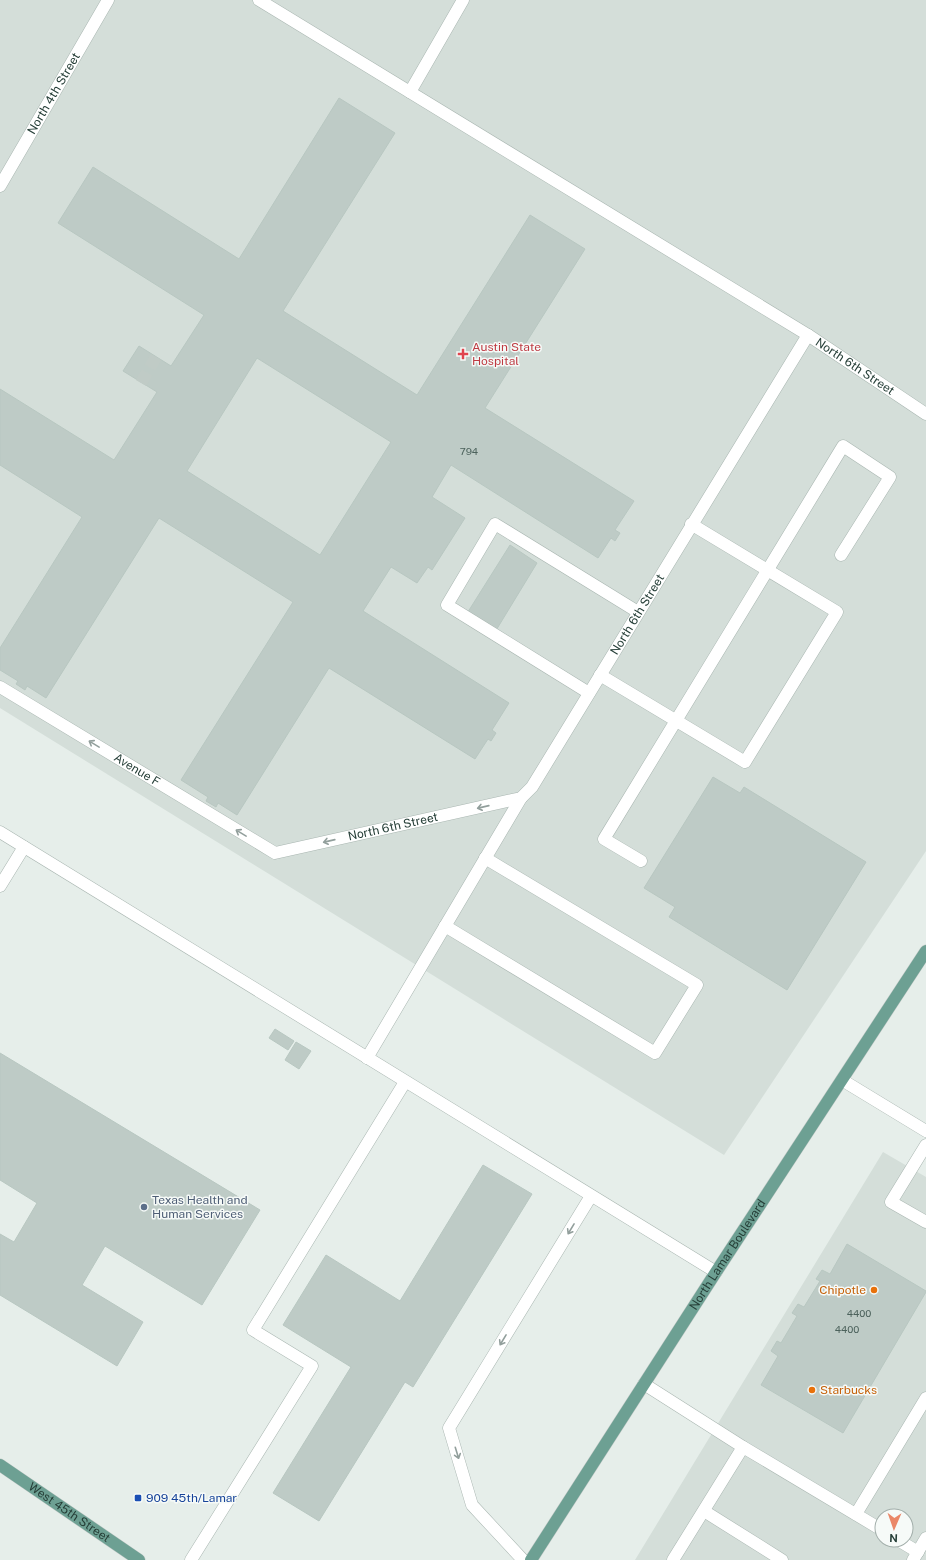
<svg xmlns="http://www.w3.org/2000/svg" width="926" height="1560" font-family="'Public Sans',sans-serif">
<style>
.built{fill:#d4ded9;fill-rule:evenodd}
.building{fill:#becbc6;stroke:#b8c7c1;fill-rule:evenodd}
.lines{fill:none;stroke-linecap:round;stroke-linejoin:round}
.minor-tunnel{stroke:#c0cbc6;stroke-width:12;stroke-dasharray:12 6;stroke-linecap:butt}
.minor-casing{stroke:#a9b6b1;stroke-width:13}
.major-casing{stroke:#c2c9c7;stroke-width:13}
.minor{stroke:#fff;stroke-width:12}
.major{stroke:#6da093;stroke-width:12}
.oneway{stroke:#929f9c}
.health-dot{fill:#e0444e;stroke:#f6faf8;stroke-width:1.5}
.service-dot{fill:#5c6f8a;stroke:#f6faf8;stroke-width:1.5}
.food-dot{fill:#e8710a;stroke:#f6faf8;stroke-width:1.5}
.transit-dot{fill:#1a4fb4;stroke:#f6faf8;stroke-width:1.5}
.labels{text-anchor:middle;stroke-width:3;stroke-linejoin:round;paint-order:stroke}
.number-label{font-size:10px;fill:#4c625c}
.street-label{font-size:12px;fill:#263f38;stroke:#f6faf8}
.health-label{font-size:12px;fill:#be3a42;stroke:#f6faf8;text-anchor:start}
.service-label{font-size:12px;fill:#4e5e75;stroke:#f6faf8;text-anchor:start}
.food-label{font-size:12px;fill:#c56008;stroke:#f6faf8;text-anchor:end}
.transit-label{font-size:12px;fill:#164399;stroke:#f6faf8;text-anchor:start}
</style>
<rect width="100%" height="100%" fill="#e6eeea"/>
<!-- built -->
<g class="built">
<path d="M0 0H926V851L724 1155 0 708Z"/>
<path d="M883 1152 926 1177V1560H635ZM882 1516H906V1540H882Z"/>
</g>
<!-- building -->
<g class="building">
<path d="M339 98 395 133 283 311 417 395 530 215 585 249 485 408 634 501 615 530 620 533 615 541 611 538 598 558 451 465 432 497 465 518 432 570 428 567 417 583 391 567 363 611 509 703 492 730 496 733 491 741 488 739 475 759 329 668 237 815 218 803 216 807 206 801 208 797 181 780 293 602 159 518 46 698 27 686 25 690 16 684 18 681 0 670V648L82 517 0 465V389L114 460 157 392 123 371 139 346 171 366 204 315 58 223 93 167 239 259ZM257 358 391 442 320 555 187 471Z"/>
<path d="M510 545 537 563 495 632 466 615Z"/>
<path d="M713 777 740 793 744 787 866 862 787 990 669 917 675 907 644 888Z"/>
<path d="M275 1029 294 1041 288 1050 269 1038Z"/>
<path d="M296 1042 311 1051 299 1069 285 1060Z"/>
<path d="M0 1053 260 1210 202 1305 105 1246 82 1285 143 1322 117 1366 0 1295V1234L14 1242 37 1203 0 1180Z"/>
<path d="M483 1165 532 1194 413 1387 405 1382 319 1521 273 1493 351 1367 283 1325 326 1255 400 1301Z"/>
<path d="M847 1244 926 1291V1292L843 1433 761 1385 778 1356 771 1351 777 1341 781 1343 797 1316 792 1313 798 1304 804 1307 820 1281 816 1279 822 1270 830 1274Z"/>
</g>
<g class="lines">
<!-- minor-tunnel -->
<path class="minor-tunnel" d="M141 383 156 357"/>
<defs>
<g id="minor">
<path d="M259 0 808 335"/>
<path d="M410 92 463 0"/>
<path id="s1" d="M0 186 108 0"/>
<path d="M600 675 745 762 837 612 691 524"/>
<path id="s2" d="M0 687 275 853 521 798 532 787 808 335 926 414"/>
<path d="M589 693 447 605 495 524 638 612"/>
<path d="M0 832 716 1272"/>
<path d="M641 861 604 839 843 446 890 477 841 555"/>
<path d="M0 886 24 847"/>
<path d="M445 926 655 1053 697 985 485 858"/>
<path d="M367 1058 521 798"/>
<path d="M842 1080 926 1131"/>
<path d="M926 1145 891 1202 926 1222"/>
<path d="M644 1384 743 1447 882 1530"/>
<path d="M704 1511 782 1560"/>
<path d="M856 1514 926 1398"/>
<path d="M898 1540 918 1552"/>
<path d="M191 1560 312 1366 253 1330 405 1082"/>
<path d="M523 1560 472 1505 449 1428 591 1196"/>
<path d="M673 1560 743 1447"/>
<path d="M913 1560 926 1538"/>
</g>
<g id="major">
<path id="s3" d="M0 1465 139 1560"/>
<path id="s4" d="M531 1560 716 1272 926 951"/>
</g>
</defs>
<!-- minor casing -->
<use href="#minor" class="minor-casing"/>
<!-- major casing -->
<use href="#major" class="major-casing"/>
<!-- minor -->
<use href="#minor" class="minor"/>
<!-- major -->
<use href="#major" class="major"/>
</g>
<!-- one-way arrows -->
<defs><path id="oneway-shaft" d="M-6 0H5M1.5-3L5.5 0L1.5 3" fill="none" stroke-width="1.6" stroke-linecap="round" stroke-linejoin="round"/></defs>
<g class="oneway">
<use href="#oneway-shaft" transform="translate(94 744) rotate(-149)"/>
<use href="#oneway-shaft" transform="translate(483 807) rotate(167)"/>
<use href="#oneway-shaft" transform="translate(241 833) rotate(-149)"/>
<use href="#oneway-shaft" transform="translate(329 841) rotate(167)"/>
<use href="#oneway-shaft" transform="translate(571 1229) rotate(121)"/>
<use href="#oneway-shaft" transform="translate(503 1340) rotate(121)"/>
<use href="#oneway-shaft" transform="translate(457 1453) rotate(73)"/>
</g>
<!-- markers -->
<path class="health-dot" d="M461 348h4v4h4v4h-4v4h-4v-4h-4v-4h4z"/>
<circle class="service-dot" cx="144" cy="1207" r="4"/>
<g class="food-dot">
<circle cx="874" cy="1290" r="4"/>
<circle cx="812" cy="1390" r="4"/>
</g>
<rect class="transit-dot" x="134" y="1494" width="8" height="8" rx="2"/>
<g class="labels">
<!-- number labels -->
<g class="number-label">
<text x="469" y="455">794</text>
<text x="859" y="1317">4400</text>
<text x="847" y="1333">4400</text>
</g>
<!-- street labels -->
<g class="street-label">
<text dy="4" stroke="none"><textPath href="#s1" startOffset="107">North 4th Street</textPath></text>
<text dy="4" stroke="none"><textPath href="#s2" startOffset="1175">North 6th Street</textPath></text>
<text dy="4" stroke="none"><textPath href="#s2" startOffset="791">North 6th Street</textPath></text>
<text dy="4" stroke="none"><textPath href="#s2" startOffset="160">Avenue F</textPath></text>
<text dy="4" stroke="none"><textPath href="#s2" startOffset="442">North 6th Street</textPath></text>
<text dy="4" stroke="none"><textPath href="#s4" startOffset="363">North Lamar Boulevard</textPath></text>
<text dy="4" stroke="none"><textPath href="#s3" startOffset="84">West 45th Street</textPath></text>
</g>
<!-- health labels -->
<g class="health-label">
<text x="472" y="351">Austin State<tspan x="472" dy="14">Hospital</tspan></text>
</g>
<!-- service labels -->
<g class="service-label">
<text x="152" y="1204">Texas Health and<tspan x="152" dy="14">Human Services</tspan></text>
</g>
<!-- food labels -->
<g class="food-label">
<text x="866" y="1294">Chipotle</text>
<text x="820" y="1394" text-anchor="start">Starbucks</text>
</g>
<!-- transit labels -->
<g class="transit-label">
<text x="146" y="1502">909 45th/Lamar</text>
</g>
</g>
<!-- north arrow -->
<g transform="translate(894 1528) rotate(182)"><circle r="19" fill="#f6faf8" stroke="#a3afab"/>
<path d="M0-3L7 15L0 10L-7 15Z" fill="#ea8768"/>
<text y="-6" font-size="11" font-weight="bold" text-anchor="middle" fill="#263f38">N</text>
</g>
</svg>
